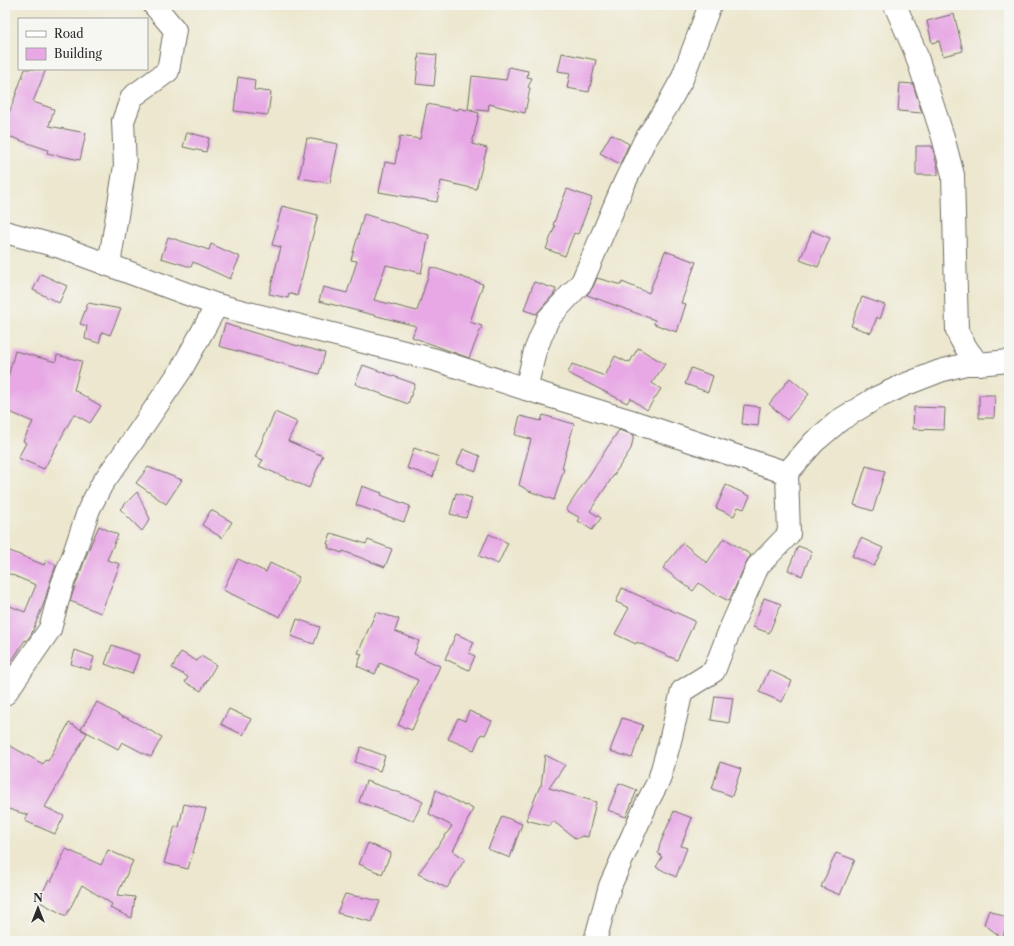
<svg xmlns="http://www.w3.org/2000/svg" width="1014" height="946" font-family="'Libre Caslon Text',serif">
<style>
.building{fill:#e7a8e5}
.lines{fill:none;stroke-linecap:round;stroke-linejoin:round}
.street-casing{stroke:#6f6d64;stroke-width:24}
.street{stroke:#fff;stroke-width:22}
</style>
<rect width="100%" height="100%" fill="#f6f6f2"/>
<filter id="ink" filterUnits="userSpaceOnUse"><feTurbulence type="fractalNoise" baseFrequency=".025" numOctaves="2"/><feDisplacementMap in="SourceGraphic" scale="8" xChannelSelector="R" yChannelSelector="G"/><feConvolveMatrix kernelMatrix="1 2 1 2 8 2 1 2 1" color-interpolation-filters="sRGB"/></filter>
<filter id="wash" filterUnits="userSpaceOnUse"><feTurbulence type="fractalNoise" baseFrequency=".012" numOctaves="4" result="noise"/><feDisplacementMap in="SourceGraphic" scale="16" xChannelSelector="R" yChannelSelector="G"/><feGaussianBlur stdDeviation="0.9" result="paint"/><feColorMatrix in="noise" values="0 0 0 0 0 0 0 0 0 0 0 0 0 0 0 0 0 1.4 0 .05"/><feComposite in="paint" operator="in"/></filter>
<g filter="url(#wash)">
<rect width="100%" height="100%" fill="#ece7ce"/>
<g id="blocks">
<!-- building -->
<g class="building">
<path d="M954 14 963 51 943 56 939 41 932 43 927 21Z"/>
<path d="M419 53 437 55 434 86 416 84Z"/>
<path d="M562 53 596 60 589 92 567 88 570 73 558 71Z"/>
<path d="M509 67 528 71 527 77 532 78 528 87 530 88 525 113 489 104 488 111 468 109 472 76 506 80Z"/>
<path d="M25 69H46L33 102 54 109 49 126 86 133 80 160 47 153 48 150 5 135V121L11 108Z"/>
<path d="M238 77 255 80 254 90 271 92 268 115 234 111Z"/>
<path d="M900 83 913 84 922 113 898 111Z"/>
<path d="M427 104 458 110 459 108 479 113 472 144 487 148 476 189 441 181 437 202 379 192 385 162 395 164 400 136 420 139Z"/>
<path d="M187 132 209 138 206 152 183 147Z"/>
<path d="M611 134 629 144 620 164 600 153Z"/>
<path d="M307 138 338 144 330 183 299 178Z"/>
<path d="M916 146H932L938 169V175H916Z"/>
<path d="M567 189 592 198 578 234 574 233 565 256 546 249 555 226 553 225Z"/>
<path d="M282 206 318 215 297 296 289 293 288 298 269 294 281 247 272 245Z"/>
<path d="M364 214 429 235 421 273 386 265 374 300 417 311 431 267 483 284 470 322 482 326 469 358 412 337 416 326 319 301 323 287 347 293 357 261 351 260Z"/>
<path d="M812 231 830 238 818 267 800 260Z"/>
<path d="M168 237 209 250 211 244 240 257 230 279 193 262 191 267 161 258Z"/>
<path d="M665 251 696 262 681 303 686 304 677 332 654 324 655 320 587 295 593 287 597 278 621 285 622 282 649 293Z"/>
<path d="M41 274 67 286 59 303 33 290Z"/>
<path d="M534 282 556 289 554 294 536 314 524 310Z"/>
<path d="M862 297 885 305 880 319 877 317 871 333 851 326Z"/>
<path d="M88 303 121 309 110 335 102 332 99 343 85 339 87 326 80 324Z"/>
<path d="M225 324 298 346V345L325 353 319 374 219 346Z"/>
<path d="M638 348 665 364 652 383 661 389 647 410 630 398 627 403 568 373 572 364 605 376 615 356 627 362 628 361 630 362Z"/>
<path d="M15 351 56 362 57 355 82 361 74 390 101 406 90 423 74 414 44 469 18 458 26 443 23 441 33 422 5 410V388Z"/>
<path d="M363 365 415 384 408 404 355 384Z"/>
<path d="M691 368 713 376 708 392 685 384Z"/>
<path d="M790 378 809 394 787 420 769 404Z"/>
<path d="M979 395H995L994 418H979Z"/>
<path d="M744 405 760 407 758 426 742 424Z"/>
<path d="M914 407 945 408 944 430 913 429Z"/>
<path d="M275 412 297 422 288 441 323 456 309 488 259 466 263 460 255 457Z"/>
<path d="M543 415 574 424 562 468 564 469 554 500 529 491 519 485 531 439 515 435 520 416 541 421Z"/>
<path d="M619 430 634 435 631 449 590 511 601 518 592 530 578 521 580 518 566 510Z"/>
<path d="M414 448 439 457 433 477 407 468Z"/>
<path d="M463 449 480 456 476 471 457 464Z"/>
<path d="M866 466 885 471 873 511 854 505Z"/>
<path d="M148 467 182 480 166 504 136 483Z"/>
<path d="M726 485 750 496 744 509 738 507 734 516 716 508Z"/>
<path d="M362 486 382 493 381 495 410 506 404 522 356 505Z"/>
<path d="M137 492 150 519 142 531 120 509Z"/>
<path d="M456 493 472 498 466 518 450 514Z"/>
<path d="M211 510 232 522 222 538 202 525Z"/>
<path d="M99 526 118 535 107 560 120 564 101 613 70 601 74 589 90 546Z"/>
<path d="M331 533 366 544 368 540 392 549 385 567 343 551 342 553 328 548 329 545 327 544Z"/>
<path d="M489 534 508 543 498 564 479 556Z"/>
<path d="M724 538 751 555 747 561 729 601 711 592 699 583 693 591 663 568 683 543 707 563Z"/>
<path d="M861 538 883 548 874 566 852 556Z"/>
<path d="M798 546 812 551 802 576 788 570Z"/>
<path d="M5 549 44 565 46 560 56 565 50 582 44 603 31 635 26 641 25 640 5 672V604L25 612 36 585 5 572Z"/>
<path d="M238 559 266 572 270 563 299 577 280 617 223 590Z"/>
<path d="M622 588 695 621 677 660 637 642 636 644 615 634 629 608 616 602Z"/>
<path d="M764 598 781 604 769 633 753 627Z"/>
<path d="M376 612 399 619 395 631 419 641 414 654 440 666 412 730 398 725 418 680 380 663 375 674 357 666 362 654 358 653Z"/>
<path d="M297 619 320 627 314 644 291 636Z"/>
<path d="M456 634 474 642 469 653 475 656 469 670 445 659Z"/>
<path d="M112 645 139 655 132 674 105 664Z"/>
<path d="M75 650 94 657 90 670 71 664Z"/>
<path d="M181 652 197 661 201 656 216 665 201 691 185 682 188 677 172 668Z"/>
<path d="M769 670 792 681 782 702 759 692Z"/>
<path d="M715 696 733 698 729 723 711 720Z"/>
<path d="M97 702 124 718 125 717 162 737 151 757 122 742 118 749 81 729Z"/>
<path d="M229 709 251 719 243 735 221 724Z"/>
<path d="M469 711 492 721 485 735 481 734 474 750 448 739 458 718 465 721Z"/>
<path d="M622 718 643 725 632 758 610 751Z"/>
<path d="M69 723 87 733 45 807 64 816 55 834 25 821 28 815 5 808V743L43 764 45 760 48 761Z"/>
<path d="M361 747 385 756 380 771 355 762Z"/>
<path d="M545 755 565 765 549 788 596 802 588 837 582 836 576 839 553 821 550 826 526 820 540 786H541Z"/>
<path d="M720 762 741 769 732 796 712 789Z"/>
<path d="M366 781 415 798 423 802 413 821 359 802Z"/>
<path d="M619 783 637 790 626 817 608 810Z"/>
<path d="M436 790 465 806 466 805 473 809 453 851 465 859 447 888 418 874 452 826 429 814Z"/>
<path d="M184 804 206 809 188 869 164 863 175 826 179 827Z"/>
<path d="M674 811 692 818 681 846 687 848 676 877 656 867 662 857 658 853 660 844Z"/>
<path d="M502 816 522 824 510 858 488 849Z"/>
<path d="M368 843 391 853 382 874 359 864Z"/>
<path d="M66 849 101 865 108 850 133 861 117 895 135 897 132 918 110 908 112 904 82 885 66 916 38 901 49 880 51 882Z"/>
<path d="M836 853 855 860 840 895 821 887Z"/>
<path d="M345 894 380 901 372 922 337 913Z"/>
<path d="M989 910 1009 919 1002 938 984 924Z"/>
</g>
</g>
</g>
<g filter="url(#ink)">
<use href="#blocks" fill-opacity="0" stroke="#6f6d64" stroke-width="1"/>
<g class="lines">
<defs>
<g id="street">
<path d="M895 5 915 51 943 137 953 175 957 330C961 343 970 353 978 364"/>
<path d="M5 232 60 247 217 305"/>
<path d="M109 265 125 166 123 121 132 97 168 71 175 30 154 5"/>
<path d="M526 389 535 351 548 319 582 282 623 186 644 142 666 108 682 79 710 5"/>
<path d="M5 694 50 629 62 585 72 559 89 509 102 484 132 442 181 370 217 305 436 360 526 389 628 420 787 473"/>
<path d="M595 941 610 886 647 803 659 780 669 745 682 691 714 671 731 627 758 566 789 534 787 473 814 442 840 420 876 398 904 385 940 371 966 364H978L1009 361"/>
</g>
</defs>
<!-- street casing -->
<use href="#street" class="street-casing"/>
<!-- street -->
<use href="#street" class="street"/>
</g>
</g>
<!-- margin -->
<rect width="1014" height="946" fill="none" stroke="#f6f6f2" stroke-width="20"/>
<!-- legend -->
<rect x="18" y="18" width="130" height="52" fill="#f6f6f2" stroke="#a5a5a2"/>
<rect x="26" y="31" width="20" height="6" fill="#ffffff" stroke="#a5a5a2"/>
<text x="54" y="38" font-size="12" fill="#2b2b2b">Road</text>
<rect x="26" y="48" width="20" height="12" fill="#e7a8e5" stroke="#a5a5a2"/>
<text x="54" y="58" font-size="12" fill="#2b2b2b">Building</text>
<!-- north arrow -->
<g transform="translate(38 908)" stroke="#f6f6f2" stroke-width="3" paint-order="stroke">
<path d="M0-3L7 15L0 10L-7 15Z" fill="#2b2b2b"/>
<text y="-6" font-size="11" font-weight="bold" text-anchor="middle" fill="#2b2b2b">N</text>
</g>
</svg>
